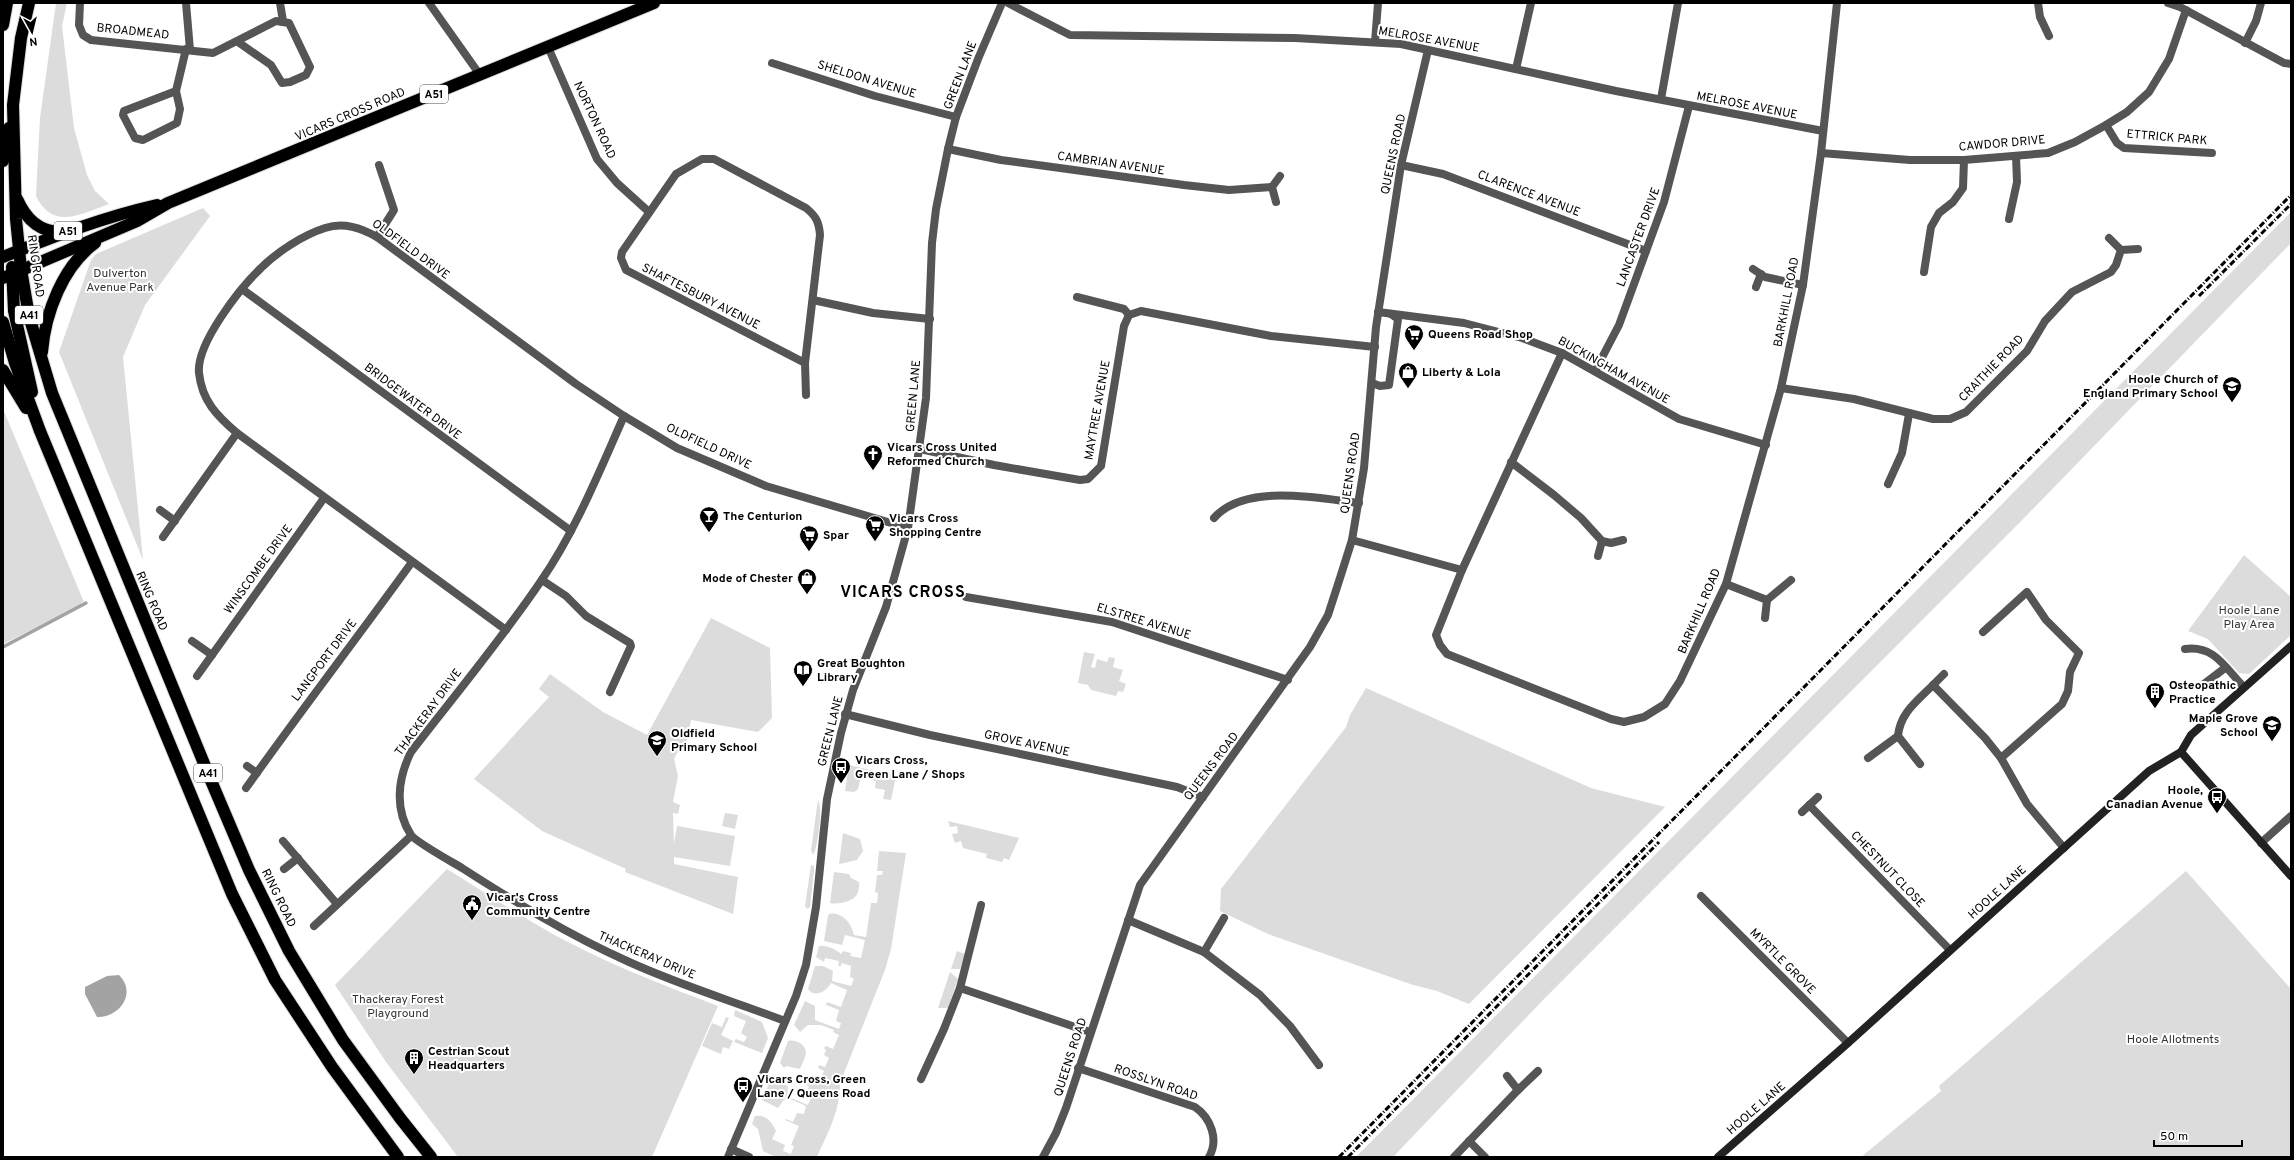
<svg xmlns="http://www.w3.org/2000/svg" width="2294" height="1160" font-family="Overpass,sans-serif">
<style>
.green{fill:#dcdcdc}
.water{fill:#a3a3a3}
.lines{fill:none;stroke-linecap:round;stroke-linejoin:round}
.stream{stroke:#a3a3a3;stroke-width:3.5}
.highway-casing{stroke:#dbdbdb;stroke-width:14}
.street{stroke:#555;stroke-width:8}
.secondary{stroke:#222;stroke-width:8}
.highway{stroke:#000;stroke-width:12}
.rail{stroke:#000;stroke-width:3;stroke-dasharray:6 2 1 2;stroke-linecap:butt}
.labels{text-anchor:middle;stroke-width:4;stroke-linejoin:round;paint-order:stroke}
.shield{fill:#fff;stroke:#4c4c4c;stroke-width:1}
.shield-label{font-size:11px;font-weight:bold;fill:#000}
.street-label{font-size:12px;fill:#000;stroke:#fff}
.park-label{font-size:12px;fill:#333;stroke:#fff}
.poi-label{font-size:12px;font-weight:bold;fill:#000;stroke:#fff;text-anchor:start}
.district-label{font-size:16px;font-weight:bold;letter-spacing:1px;fill:#000;stroke:#fff}
</style>
<rect width="100%" height="100%" fill="#fff"/>
<!-- green -->
<g class="green">
<path d="M56 3H67L62 26 74 128 87 175 95 191 109 204C81 214 53 231 36 196L40 118Z"/>
<path d="M203 208 210 216 145 305 123 357 143 560 59 352 91 260 96 254Z"/>
<path d="M2291 212V243L2029 513 1544 999 1393 1157H1356Z"/>
<path d="M3 409 84 602 81 603V605L3 644Z"/>
<path d="M2244 555 2291 597V635L2249 674 2239 673 2208 639 2188 631Z"/>
<path d="M711 618 770 648 772 718 758 732 691 720 685 750 677 753 674 759 678 776 673 802 680 805 678 814 673 813 674 844 677 826 735 836 730 866 674 857V864L738 877 733 914 625 872 626 869 542 831 474 779 549 697 539 689 550 674 603 712 647 735Z"/>
<path d="M1084 652 1095 654 1091 667 1095 668 1097 659 1107 662 1109 657 1115 658 1113 667 1123 670 1119 681 1126 684 1123 692 1118 691 1116 696 1091 690 1088 685 1078 683Z"/>
<path d="M1366 688 1591 788 1665 807 1469 1004 1437 991 1413 985 1268 934 1220 911 1221 889 1346 727 1350 715Z"/>
<path d="M849 765 896 776 891 800 883 799 885 790 875 788 876 781 861 777 858 789 854 792 845 791Z"/>
<path d="M818 800C823 807 818 848 813 855L811 850Z"/>
<path d="M725 813 738 815 735 829 722 826Z"/>
<path d="M948 821 1019 838 1009 860 1004 858 1002 862 986 858 987 854 963 848 961 841 955 843 952 834 958 833 957 826 950 827Z"/>
<path d="M843 833 860 839 863 851 857 860 839 864Z"/>
<path d="M879 851 906 853 891 949 885 970 840 1083C840 1112 828 1132 817 1157H776L763 1151 758 1129 752 1124 755 1116C766 1114 772 1122 776 1131L772 1139 785 1145 783 1151 791 1154 794 1146 791 1145 799 1126 785 1120 786 1119 793 1122 797 1113 804 1114 806 1106 786 1097 778 1108 762 1100 772 1077 778 1076 788 1087 787 1096 808 1105 811 1098 805 1095 809 1086 797 1081 799 1077 812 1083 815 1077 820 1079 824 1071 818 1068 819 1065 825 1067 829 1058 824 1055 826 1050 824 1048 826 1046 833 1049 839 1035 833 1032 834 1030 821 1025H808L800 1032 794 1025 805 1001 815 1006V1020L839 1029 841 1023 836 1021 839 1010 826 1005 827 1002 841 1007 847 990 831 983C826 992 814 998 808 989L815 966H823L833 971 832 981 851 986 854 979 850 977 851 966 842 963 841 966H838L839 961 825 958 824 962 816 957 819 946C827 945 835 949 841 954L843 951 851 953 850 956 861 958 865 940 845 935 842 945 824 941 828 916 829 914C842 911 852 924 854 935L866 937 871 903H877L878 893 875 892 877 875H882L883 871H877Z"/>
<path d="M811 865 814 866V871L810 907 807 909 805 906Z"/>
<path d="M447 869C489 895 527 921 570 943 618 968 668 987 718 1006L652 1157H458L386 1062 335 985Z"/>
<path d="M2186 871 2291 989V1157H1861L1941 1091 1939 1086Z"/>
<path d="M834 872 849 874 851 878 859 882C859 885 859 889 858 892 856 901 839 905 830 903Z"/>
<path d="M957 951 965 954 960 969H951Z"/>
<path d="M950 972 958 979 948 1008H938Z"/>
<path d="M735 1010 762 1022 768 1038 762 1053 734 1042 736 1039 744 1042 747 1037 741 1033 746 1021 734 1016Z"/>
<path d="M726 1017 729 1018 721 1035 733 1041 729 1049 723 1047 721 1054 702 1046 712 1023 722 1027Z"/>
<path d="M788 1041C793 1040 796 1041 800 1043 811 1051 804 1059 800 1069L786 1066 784 1068 780 1063Z"/>
</g>
<!-- water -->
<path class="water" d="M119 975C138 994 118 1018 97 1017L85 994V987L107 976Z"/>
<g class="lines">
<!-- stream -->
<path class="stream" d="M3 647 86 603"/>
<defs>
<g id="highway">
<path d="M29 3 21 38 13 105 16 219 21 269 29 316 52 393 212 783 249 870 289 951 343 1040 400 1118 431 1157"/>
<path d="M3 25 7 3"/>
<path d="M3 161 9 128"/>
<path d="M17 199C26 219 39 232 61 232"/>
<path d="M3 257C54 236 104 217 157 205"/>
<path d="M12 267 14 311 32 392"/>
<path d="M3 278 137 221 168 203 654 3"/>
<path d="M3 322 15 363 40 431 232 894 275 980 332 1067 398 1157"/>
<path d="M42 352C45 313 63 266 95 243"/>
<path d="M3 370 26 408"/>
</g>
</defs>
<!-- highway casing -->
<use href="#highway" class="highway-casing"/>
<!-- street -->
<g class="street">
<path d="M80 3 79 25 83 35 91 40 213 53 276 21 289 23 310 67 306 75 290 82 282 83 271 65 238 42"/>
<path d="M186 3 190 50"/>
<path d="M280 3 283 21"/>
<path d="M429 3 480 75"/>
<path d="M1008 3 1070 35 1295 38 1401 44 1616 91 1823 131"/>
<path d="M2038 3 2040 17 2049 36"/>
<path d="M2168 3 2180 7 2284 63 2291 64"/>
<path d="M1375 42 1378 3"/>
<path d="M2245 43 2256 21 2261 3"/>
<path d="M548 47 597 159 617 183 649 212"/>
<path d="M772 63 875 96 956 117"/>
<path d="M1516 69 1531 3"/>
<path d="M176 91 124 111 123 115 135 138 143 140 177 123 180 109 176 91 186 49"/>
<path d="M1661 99 1678 3"/>
<path d="M2106 125 2117 143 2124 148 2212 153"/>
<path d="M948 149 1001 160 1184 185 1229 190 1272 187"/>
<path d="M1821 153 1910 160H1964L2048 153 2075 142 2106 125 2127 112 2149 92 2169 59 2186 10"/>
<path d="M1401 165 1443 174 1646 251"/>
<path d="M1276 202 1272 187 1280 176"/>
<path d="M2009 219 2017 182 2016 156"/>
<path d="M377 237 394 210 379 165"/>
<path d="M2109 238 2121 250"/>
<path d="M1753 269 1765 277 1803 285"/>
<path d="M1924 272 1931 227 1939 213 1953 202 1963 188 1964 160"/>
<path d="M1756 287 1761 274"/>
<path d="M242 289 571 531"/>
<path d="M1077 297 1124 309 1129 315"/>
<path d="M813 300 873 313 930 319"/>
<path d="M1378 312 1464 323 1522 338 1562 353 1679 419 1766 445"/>
<path d="M805 363 626 270 621 258 622 252 676 174 702 159H714L806 208C816 216 819 222 820 235L805 363 806 395"/>
<path d="M1595 371 1619 325 1664 202 1689 106"/>
<path d="M1372 383 1380 386 1389 385 1398 319 1391 314"/>
<path d="M1781 388 1854 399 1933 419H1950L1966 412 2027 351 2045 321 2072 292 2111 272 2116 265 2121 250 2138 249"/>
<path d="M624 416C599 472 576 530 541 581 501 640 455 695 411 752 398 778 394 809 411 835 416 842 452 862 462 868 515 902 569 935 627 961 679 985 733 1001 785 1021"/>
<path d="M920 449 994 465 1080 480 1088 479 1101 466 1124 326 1129 315 1141 311 1271 336 1375 347"/>
<path d="M1511 462 1554 495 1581 518 1602 541 1611 543 1623 540"/>
<path d="M1888 484 1902 453 1909 414"/>
<path d="M160 510 175 521"/>
<path d="M1214 518C1245 483 1317 498 1359 503"/>
<path d="M163 537 237 433"/>
<path d="M1352 540 1462 570 1562 353"/>
<path d="M1598 556 1602 541"/>
<path d="M1462 570 1436 635 1440 645 1447 654 1611 719 1624 722 1644 717 1665 704 1680 681 1726 584 1781 388 1803 285 1821 153 1837 3"/>
<path d="M542 580 566 596 586 616 630 643 631 646 610 692"/>
<path d="M1726 584 1767 600 1765 618"/>
<path d="M966 597 1112 622 1288 680"/>
<path d="M1767 600 1791 580"/>
<path d="M506 630 237 433C217 416 202 401 199 373 196 344 240 288 261 268 277 252 303 235 325 228 344 222 361 228 377 237L576 384 624 416 677 448 766 486 908 528"/>
<path d="M1983 632 2027 592 2046 620 2079 653 2070 672 2068 691 2062 704 2001 758"/>
<path d="M192 641 212 655"/>
<path d="M2185 649C2215 645 2225 668 2244 687"/>
<path d="M197 676 324 498"/>
<path d="M2204 684 2225 668"/>
<path d="M1933 685 1944 674"/>
<path d="M845 714 930 735 1177 787 1203 797"/>
<path d="M1868 758 1898 736"/>
<path d="M1920 764 1898 736C1900 713 1917 701 1933 685L1985 738 2001 758 2027 804 2064 848"/>
<path d="M247 766 257 773"/>
<path d="M246 788C300 712 357 638 412 562"/>
<path d="M1809 805 1950 950"/>
<path d="M1802 812 1818 797"/>
<path d="M283 841 337 904"/>
<path d="M2261 843 2291 816"/>
<path d="M284 869 298 858"/>
<path d="M1701 896 1848 1043"/>
<path d="M1128 920 1204 952 1260 995 1290 1026 1319 1065"/>
<path d="M314 926 411 836"/>
<path d="M1204 952 1224 918"/>
<path d="M960 988 981 905"/>
<path d="M1078 1068 1195 1107C1211 1118 1219 1140 1209 1157"/>
<path d="M1507 1076 1518 1090 1538 1071"/>
<path d="M921 1079 944 1029 960 988 1090 1032"/>
<path d="M1469 1141 1485 1157"/>
<path d="M731 1149 749 1157"/>
<path d="M728 1157 796 996 806 965 816 907 827 799 841 733 853 690 886 607 908 528 926 398 932 243 936 209 948 149 956 117 978 59 1002 3"/>
<path d="M1043 1157 1056 1133 1066 1108 1140 885 1310 647 1328 615 1340 578 1352 540 1364 468 1376 327 1401 165 1428 50"/>
<path d="M1454 1157 1518 1090"/>
</g>
<!-- secondary -->
<g class="secondary">
<path d="M2181 752 2291 876"/>
<path d="M1718 1157 1848 1043 2149 771 2181 752 2191 735 2291 646"/>
</g>
<!-- highway -->
<use href="#highway" class="highway"/>
<!-- rail -->
<g class="rail">
<path d="M2199 296 2291 204"/>
<path d="M1339 1157 2291 195"/>
<path d="M1348 1157 1659 842"/>
</g>
</g>
<!-- icons -->
<defs>
<symbol id="supermarket-pin" viewBox="-11 -11 22 30"><path d="M0 17L-7.5 6A9.5 9.5 0 1 1 7.5 6Z" fill="#000" stroke="#fff"/><path d="M-6-5.5h2.5l.6 2H6L4.5 2H-2.5L-4.4-4H-6ZM-1.5 3.2a1.3 1.3 0 1 0 .1 0ZM3 3.2a1.3 1.3 0 1 0 .1 0Z" fill="#fff"/></symbol>
<symbol id="shop-pin" viewBox="-11 -11 22 30"><path d="M0 17L-7.5 6A9.5 9.5 0 1 1 7.5 6Z" fill="#000" stroke="#fff"/><path d="M-5-2.5h2.3a2.7 3.5 0 0 1 5.4 0H5L5.5 6h-11ZM-1.5-2.5h3a1.5 2.3 0 0 0-3 0Z" fill="#fff"/></symbol>
<symbol id="school-pin" viewBox="-11 -11 22 30"><path d="M0 17L-7.5 6A9.5 9.5 0 1 1 7.5 6Z" fill="#000" stroke="#fff"/><path d="M0-5L7-2L0 1L-7-2ZM-4 1L0 2.5L4 1V4Q0 6-4 4Z" fill="#fff"/></symbol>
<symbol id="church-pin" viewBox="-11 -11 22 30"><path d="M0 17L-7.5 6A9.5 9.5 0 1 1 7.5 6Z" fill="#000" stroke="#fff"/><path d="M-1.2-6h2.4v3.5h3.3v2.4h-3.3V6h-2.4V-.1h-3.3v-2.4h3.3Z" fill="#fff"/></symbol>
<symbol id="bar-pin" viewBox="-11 -11 22 30"><path d="M0 17L-7.5 6A9.5 9.5 0 1 1 7.5 6Z" fill="#000" stroke="#fff"/><path d="M-6-5H6L.8 .8V4.5H3.5V6h-7V4.5H-.8V.8Z" fill="#fff"/></symbol>
<symbol id="library-pin" viewBox="-11 -11 22 30"><path d="M0 17L-7.5 6A9.5 9.5 0 1 1 7.5 6Z" fill="#000" stroke="#fff"/><path d="M-6-4Q-3-5.5-.7-3.5V5Q-3 3-6 4ZM6-4Q3-5.5 .7-3.5V5Q3 3 6 4Z" fill="#fff"/></symbol>
<symbol id="building-pin" viewBox="-11 -11 22 30"><path d="M0 17L-7.5 6A9.5 9.5 0 1 1 7.5 6Z" fill="#000" stroke="#fff"/><path d="M-4-6H4V6H1V3H-1V6H-4ZM-2.5-4.3h1.7v1.8h-1.7ZM.8-4.3h1.7v1.8H.8ZM-2.5-1h1.7V.8h-1.7ZM.8-1h1.7V.8H.8Z" fill="#fff"/></symbol>
<symbol id="bus-pin" viewBox="-11 -11 22 30"><path d="M0 17L-7.5 6A9.5 9.5 0 1 1 7.5 6Z" fill="#000" stroke="#fff"/><path d="M-5-6H5V4H4V6H2V4H-2V6H-4V4H-5ZM-3.5-4V0h7V-4ZM-3.5 1.2v1.5H-2V1.2ZM2 1.2v1.5H3.5V1.2Z" fill="#fff"/></symbol>
<symbol id="civic-pin" viewBox="-11 -11 22 30"><path d="M0 17L-7.5 6A9.5 9.5 0 1 1 7.5 6Z" fill="#000" stroke="#fff"/><path d="M-.6-6.5H3V-4.5H.6V-3L4-1V1h2V6H-6V1h2V-1L-.6-3ZM-1.2 2.5V6h2.4V2.5Z" fill="#fff"/></symbol>
</defs>
<g fill-rule="evenodd">
<use href="#supermarket-pin" x="1403" y="323" width="22" height="30"/>
<use href="#shop-pin" x="1397" y="361" width="22" height="30"/>
<use href="#school-pin" x="2221" y="375" width="22" height="30"/>
<use href="#church-pin" x="862" y="443" width="22" height="30"/>
<use href="#bar-pin" x="698" y="505" width="22" height="30"/>
<use href="#supermarket-pin" x="864" y="514" width="22" height="30"/>
<use href="#supermarket-pin" x="798" y="524" width="22" height="30"/>
<use href="#shop-pin" x="796" y="567" width="22" height="30"/>
<use href="#library-pin" x="792" y="659" width="22" height="30"/>
<use href="#building-pin" x="2144" y="681" width="22" height="30"/>
<use href="#school-pin" x="2261" y="714" width="22" height="30"/>
<use href="#school-pin" x="646" y="729" width="22" height="30"/>
<use href="#bus-pin" x="830" y="756" width="22" height="30"/>
<use href="#bus-pin" x="2206" y="786" width="22" height="30"/>
<use href="#civic-pin" x="461" y="893" width="22" height="30"/>
<use href="#building-pin" x="403" y="1047" width="22" height="30"/>
<use href="#bus-pin" x="732" y="1075" width="22" height="30"/>
</g>
<g class="labels">
<!-- shield labels -->
<g class="shield">
<rect x="420" y="85" width="28" height="18" rx="3"/>
<rect x="54" y="222" width="28" height="18" rx="3"/>
<rect x="15" y="306" width="28" height="18" rx="3"/>
<rect x="194" y="764" width="28" height="18" rx="3"/>
</g>
<g class="shield-label">
<text x="434" y="98">A51</text>
<text x="68" y="235">A51</text>
<text x="29" y="319">A41</text>
<text x="208" y="777">A41</text>
</g>
<!-- street labels -->
<g class="street-label">
<text transform="translate(133 31) rotate(6)" y="4">BROADMEAD</text>
<text transform="translate(1429 39) rotate(10)" y="4">MELROSE AVENUE</text>
<text transform="translate(960 75) rotate(-69)" y="4">GREEN LANE</text>
<text transform="translate(867 79) rotate(17)" y="4">SHELDON AVENUE</text>
<text transform="translate(1747 105) rotate(11)" y="4">MELROSE AVENUE</text>
<text transform="translate(350 114) rotate(-23)" y="4">VICARS CROSS ROAD</text>
<text transform="translate(595 120) rotate(65)" y="4">NORTON ROAD</text>
<text transform="translate(2167 137) rotate(5)" y="4">ETTRICK PARK</text>
<text transform="translate(2002 143) rotate(-5)" y="4">CAWDOR DRIVE</text>
<text transform="translate(1393 154) rotate(-78)" y="4">QUEENS ROAD</text>
<text transform="translate(1111 163) rotate(8)" y="4">CAMBRIAN AVENUE</text>
<text transform="translate(1529 193) rotate(21)" y="4">CLARENCE AVENUE</text>
<text transform="translate(1638 237) rotate(-70)" y="4">LANCASTER DRIVE</text>
<text transform="translate(411 249) rotate(36)" y="4">OLDFIELD DRIVE</text>
<text transform="translate(36 266) rotate(82)" y="4">RING ROAD</text>
<text transform="translate(701 296) rotate(27)" y="4">SHAFTESBURY AVENUE</text>
<text transform="translate(1786 302) rotate(-79)" y="4">BARKHILL ROAD</text>
<text transform="translate(1991 368) rotate(-46)" y="4">CRAITHIE ROAD</text>
<text transform="translate(1614 370) rotate(29)" y="4">BUCKINGHAM AVENUE</text>
<text transform="translate(913 396) rotate(-85)" y="4">GREEN LANE</text>
<text transform="translate(413 401) rotate(37)" y="4">BRIDGEWATER DRIVE</text>
<text transform="translate(1097 410) rotate(-80)" y="4">MAYTREE AVENUE</text>
<text transform="translate(709 446) rotate(25)" y="4">OLDFIELD DRIVE</text>
<text transform="translate(1350 473) rotate(-82)" y="4">QUEENS ROAD</text>
<text transform="translate(258 569) rotate(-54)" y="4">WINSCOMBE DRIVE</text>
<text transform="translate(152 601) rotate(67)" y="4">RING ROAD</text>
<text transform="translate(1699 611) rotate(-67)" y="4">BARKHILL ROAD</text>
<text transform="translate(1144 621) rotate(17)" y="4">ELSTREE AVENUE</text>
<text transform="translate(324 660) rotate(-53)" y="4">LANGPORT DRIVE</text>
<text transform="translate(428 712) rotate(-54)" y="4">THACKERAY DRIVE</text>
<text transform="translate(830 731) rotate(-76)" y="4">GREEN LANE</text>
<text transform="translate(1027 743) rotate(12)" y="4">GROVE AVENUE</text>
<text transform="translate(1211 766) rotate(-53)" y="4">QUEENS ROAD</text>
<text transform="translate(1888 869) rotate(46)" y="4">CHESTNUT CLOSE</text>
<text transform="translate(1997 892) rotate(-42)" y="4">HOOLE LANE</text>
<text transform="translate(279 898) rotate(64)" y="4">RING ROAD</text>
<text transform="translate(647 955) rotate(23)" y="4">THACKERAY DRIVE</text>
<text transform="translate(1783 961) rotate(45)" y="4">MYRTLE GROVE</text>
<text transform="translate(1070 1057) rotate(-72)" y="4">QUEENS ROAD</text>
<text transform="translate(1156 1082) rotate(19)" y="4">ROSSLYN ROAD</text>
<text transform="translate(1756 1108) rotate(-41)" y="4">HOOLE LANE</text>
</g>
<!-- park labels -->
<g class="park-label">
<text x="120" y="277">Dulverton<tspan x="120" dy="14">Avenue Park</tspan></text>
<text x="2249" y="614">Hoole Lane<tspan x="2249" dy="14">Play Area</tspan></text>
<text x="398" y="1003">Thackeray Forest<tspan x="398" dy="14">Playground</tspan></text>
<text x="2173" y="1043">Hoole Allotments</text>
</g>
<!-- poi labels -->
<g class="poi-label">
<text x="1428" y="338">Queens Road Shop</text>
<text x="1422" y="376">Liberty &amp; Lola</text>
<text x="2218" y="383" text-anchor="end">Hoole Church of<tspan x="2218" dy="14">England Primary School</tspan></text>
<text x="887" y="451">Vicars Cross United<tspan x="887" dy="14">Reformed Church</tspan></text>
<text x="723" y="520">The Centurion</text>
<text x="889" y="522">Vicars Cross<tspan x="889" dy="14">Shopping Centre</tspan></text>
<text x="823" y="539">Spar</text>
<text x="793" y="582" text-anchor="end">Mode of Chester</text>
<text x="817" y="667">Great Boughton<tspan x="817" dy="14">Library</tspan></text>
<text x="2169" y="689">Osteopathic<tspan x="2169" dy="14">Practice</tspan></text>
<text x="2258" y="722" text-anchor="end">Maple Grove<tspan x="2258" dy="14">School</tspan></text>
<text x="671" y="737">Oldfield<tspan x="671" dy="14">Primary School</tspan></text>
<text x="855" y="764">Vicars Cross,<tspan x="855" dy="14">Green Lane / Shops</tspan></text>
<text x="2203" y="794" text-anchor="end">Hoole,<tspan x="2203" dy="14">Canadian Avenue</tspan></text>
<text x="486" y="901">Vicar's Cross<tspan x="486" dy="14">Community Centre</tspan></text>
<text x="428" y="1055">Cestrian Scout<tspan x="428" dy="14">Headquarters</tspan></text>
<text x="757" y="1083">Vicars Cross, Green<tspan x="757" dy="14">Lane / Queens Road</tspan></text>
</g>
<!-- district labels -->
<g class="district-label">
<text x="903" y="597">VICARS CROSS</text>
</g>
</g>
<!-- border -->
<rect width="2294" height="1160" fill="none" stroke="#000000" stroke-width="8"/>
<!-- north arrow -->
<g transform="translate(32 32) rotate(172)" stroke="#ffffff" stroke-width="3" paint-order="stroke">
<path d="M0-3L7 15L0 10L-7 15Z" fill="#000000"/>
<text y="-6" font-size="11" font-weight="bold" text-anchor="middle" fill="#000000">N</text>
</g>
<!-- scale -->
<path d="M2154 1140v6h88v-6" fill="none" stroke="#000000" stroke-width="2"/>
<text x="2160" y="1140" font-size="12" fill="#000000" stroke="#ffffff" stroke-width="3" paint-order="stroke">50 m</text>
</svg>
